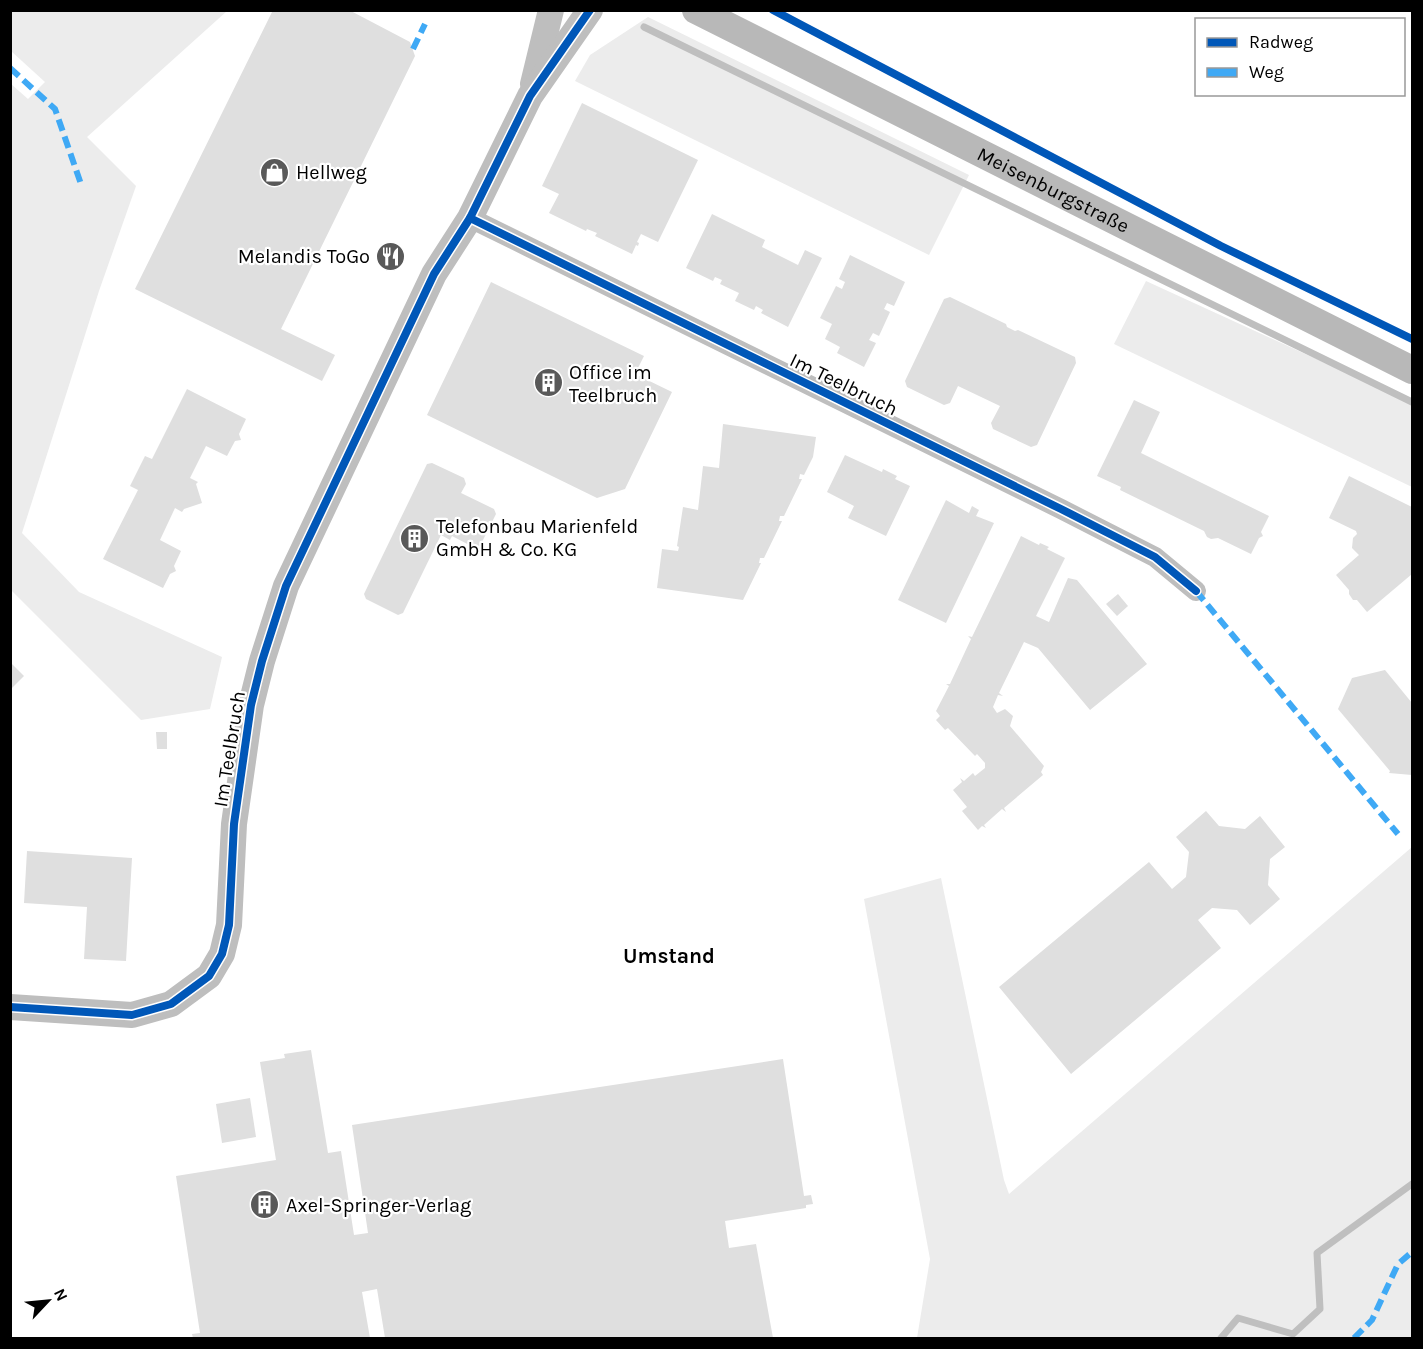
<svg xmlns="http://www.w3.org/2000/svg" width="1423" height="1349" font-family="Karla,sans-serif">
<style>
.green{fill:#ececec}
.lines{fill:none;stroke-linecap:round;stroke-linejoin:round}
.stream{stroke:#bfbfbf;stroke-width:7}
.building{fill:#dfdfdf}
.minor{stroke:#bebebe;stroke-width:20}
.tertiary{stroke:#bebebe;stroke-width:26}
.secondary{stroke:#b8b8b8;stroke-width:28}
.quiet{stroke:#3fa9f5;stroke-width:6;stroke-dasharray:12 6;stroke-linecap:butt}
.cycleway-casing{stroke:#fff;stroke-width:11}
.cycleway{stroke:#0057b8;stroke-width:8}
.labels{text-anchor:middle;stroke-width:4.5;stroke-linejoin:round;paint-order:stroke}
.poi-label{font-size:20px;fill:#000;stroke:#fff;text-anchor:start}
.street-label{font-size:20px;fill:#000;stroke:#fff}
.neighbourhood-label{font-size:21px;font-weight:bold;fill:#000;stroke:#fff}
</style>
<rect width="100%" height="100%" fill="#fff"/>
<!-- green -->
<g class="green">
<path d="M10 11H227L87 137 136 186 99 291 22 533 79 592 222 657 210 709 141 720 11 590V84L28 99 45 82 11 51Z"/>
<path d="M648 17 969 175 929 255 575 81 590 55Z"/>
<path d="M1146 281 1412 403V487L1114 344Z"/>
<path d="M1412 847V1338H917L930 1259 864 899 941 878 1004 1180 1009 1194Z"/>
</g>
<g class="lines">
<!-- stream -->
<g class="stream">
<path d="M644 27 1412 402"/>
<path d="M1221 1338 1238 1318 1293 1334 1320 1309 1317 1253 1412 1184"/>
</g>
</g>
<!-- building -->
<g class="building">
<path d="M273 10H349L410 42 415 56 281 329 335 355 322 381 135 289Z"/>
<path d="M582 103 698 160 658 242 641 234 637 242 639 243 638 246 636 245 632 254 595 236 597 233 587 229 586 231 549 213 559 194 542 186Z"/>
<path d="M712 214 765 240 762 247 798 265 805 250 822 258 788 327 761 313 763 310 756 306 754 310 735 301 739 293 720 284 722 280 715 277 713 281 686 268Z"/>
<path d="M850 255 905 282 894 306 887 303 884 309 890 312 879 336 873 333 869 340 876 343 864 367 837 353 840 347 825 339 832 324 820 318 836 286 842 289 845 282 839 279Z"/>
<path d="M491 282 644 356 635 374 672 392 625 489 597 498 427 415Z"/>
<path d="M950 297 1006 324 1007 327 1015 331 1018 330 1075 357 1076 363 1037 445 1031 447 993 429 991 423 1000 406 958 386 950 403 944 405 907 387 905 381 944 299Z"/>
<path d="M187 389 246 419 239 434 241 440 235 441 227 456 206 446 190 478 198 482 196 484 202 503 184 509 182 512 175 508 160 540 181 551 174 566 176 571 170 574 163 588 103 559 138 490 130 486 145 456 152 459Z"/>
<path d="M1134 400 1160 412 1141 453 1269 516 1261 532 1263 536 1259 538 1251 554 1218 538 1211 539 1207 537 1204 531 1120 490 1121 487 1097 476Z"/>
<path d="M723 424 816 437 813 457 804 475 800 474 799 479H802L784 516H780L779 521H782L764 558H760L759 563H761L743 600 657 588 662 549 678 551 679 547 677 546 683 507 698 510 703 466 719 468Z"/>
<path d="M845 455 882 472 883 469 897 476 895 479 910 486 886 536 848 518 854 506 827 492Z"/>
<path d="M432 463 464 478 466 484 461 493 494 509 496 514 480 546 475 548 452 536 450 540 441 535 403 613 398 615 366 599 364 594 427 464Z"/>
<path d="M1349 476 1412 507V574L1367 612 1357 600H1353L1349 594V590L1336 575 1359 555 1352 548 1353 538 1357 534 1356 531 1329 518Z"/>
<path d="M946 500 969 513 972 506 979 510 976 516 994 523 946 623 898 600Z"/>
<path d="M1021 536 1039 545 1040 543 1049 547 1047 549 1065 558 1036 616 1049 622 1068 578 1077 580 1147 664 1090 710 1038 648 1024 642 999 693 1003 696 998 695 993 707 997 713 1005 709 1013 716 1010 726 1044 766 1041 772 1043 775 1004 808 1006 812 1002 809 984 825 986 828 982 826 978 830 962 811 967 807 953 790 962 782 960 778 964 781 973 773 975 776 985 768V763L977 754 975 756 948 728 945 730 936 720 940 716 936 711 949 686 946 684H950L971 639 968 636 972 637Z"/>
<path d="M1118 594 1128 606 1117 616 1106 604Z"/>
<path d="M10 662 24 676 10 690Z"/>
<path d="M1385 670 1412 703V775L1389 773 1390 771 1338 709 1352 678Z"/>
<path d="M156 732H167V749H157Z"/>
<path d="M1206 811 1219 826 1245 829 1260 816 1285 847 1270 859 1268 885 1280 899 1250 925 1237 910 1212 908 1198 920 1221 948 1071 1074 999 987 1149 862 1172 889 1186 877 1189 852 1176 837Z"/>
<path d="M27 851 132 858 126 961 84 959 87 907 24 903Z"/>
<path d="M311 1050 328 1153 341 1151 354 1235 368 1233 352 1125 783 1059 804 1196 811 1195 813 1204 806 1205V1208L725 1221 729 1248 756 1244 773 1338H385L377 1289 362 1292 370 1338H193L192 1334 200 1333 176 1176 276 1160 260 1062 285 1058 284 1054Z"/>
<path d="M250 1098 256 1137 222 1143 216 1104Z"/>
</g>
<g class="lines">
<!-- minor -->
<path class="minor" d="M470 218 1061 509 1155 557 1196 591"/>
<!-- tertiary -->
<g class="tertiary">
<path d="M533 84 551 10"/>
<path d="M10 1007 132 1015 171 1004 209 976 222 954 229 925 234 824 251 705 262 661 286 586 434 274 470 218 530 96 590 10"/>
</g>
<!-- secondary -->
<path class="secondary" id="s1" d="M696 10 1412 370"/>
<!-- quiet -->
<g class="quiet">
<path d="M413 49 425 24"/>
<path d="M10 68 55 109 82 187"/>
<path d="M1196 591 1398 834"/>
<path d="M1354 1338 1372 1320 1398 1264 1412 1252"/>
</g>
<defs>
<g id="cycleway">
<path d="M773 10 1221 246 1412 339"/>
<path d="M470 218 1061 509 1155 557 1196 591"/>
<path d="M10 1007 132 1015 171 1004 209 976 222 954 229 925 234 824 251 705 262 661 286 586 434 274 470 218 530 96 590 10"/>
</g>
</defs>
<!-- cycleway casing -->
<use href="#cycleway" class="cycleway-casing"/>
<!-- cycleway -->
<use href="#cycleway" class="cycleway"/>
</g>
<!-- icons -->
<defs>
<symbol id="shop-disc" viewBox="-11 -11 22 22"><circle r="9.5" fill="#595959" stroke="#fff"/><path d="M-5-2.5h2.3a2.7 3.5 0 0 1 5.4 0H5L5.5 6h-11ZM-1.5-2.5h3a1.5 2.3 0 0 0-3 0Z" fill="#fff"/></symbol>
<symbol id="restaurant-disc" viewBox="-11 -11 22 22"><circle r="9.5" fill="#595959" stroke="#fff"/><path d="M-5-6h1v4h1v-4h1v4h1v-4h1v5L-1.5 .5V6h-2V.5L-5-1ZM5-6V6H3V1.5H1.5Q1.5-4 5-6Z" fill="#fff"/></symbol>
<symbol id="building-disc" viewBox="-11 -11 22 22"><circle r="9.5" fill="#595959" stroke="#fff"/><path d="M-4-6H4V6H1V3H-1V6H-4ZM-2.5-4.3h1.7v1.8h-1.7ZM.8-4.3h1.7v1.8H.8ZM-2.5-1h1.7V.8h-1.7ZM.8-1h1.7V.8H.8Z" fill="#fff"/></symbol>
</defs>
<g fill-rule="evenodd">
<use href="#shop-disc" x="258" y="156" width="33" height="33"/>
<use href="#restaurant-disc" x="374" y="240" width="33" height="33"/>
<use href="#building-disc" x="532" y="366" width="33" height="33"/>
<use href="#building-disc" x="398" y="522" width="33" height="33"/>
<use href="#building-disc" x="248" y="1188" width="33" height="33"/>
</g>
<g class="labels">
<!-- poi labels -->
<g class="poi-label">
<text x="296" y="179">Hellweg</text>
<text x="370" y="263" text-anchor="end">Melandis ToGo</text>
<text x="569" y="379">Office im<tspan x="569" dy="23">Teelbruch</tspan></text>
<text x="436" y="533">Telefonbau Marienfeld<tspan x="436" dy="23">GmbH &amp; Co. KG</tspan></text>
<text x="286" y="1212">Axel-Springer-Verlag</text>
</g>
<!-- street labels -->
<g class="street-label">
<text dy="7" stroke="none"><textPath href="#s1" startOffset="400">Meisenburgstraße</textPath></text>
<text transform="translate(844 384) rotate(26)" y="7">Im Teelbruch</text>
<text transform="translate(229 749) rotate(-81)" y="7">Im Teelbruch</text>
</g>
<!-- neighbourhood labels -->
<g class="neighbourhood-label">
<text x="669" y="963">Umstand</text>
</g>
</g>
<!-- border -->
<rect width="1423" height="1349" fill="none" stroke="#000000" stroke-width="24"/>
<!-- legend -->
<rect x="1195" y="18" width="210" height="78" fill="#ffffff" stroke="#999999" stroke-width="1.5"/>
<rect x="1207" y="38" width="30" height="9" fill="#0057b8" stroke="#999999" stroke-width="1.5"/>
<text x="1249" y="48" font-size="18" fill="#000000">Radweg</text>
<rect x="1207" y="68" width="30" height="9" fill="#3fa9f5" stroke="#999999" stroke-width="1.5"/>
<text x="1249" y="78" font-size="18" fill="#000000">Weg</text>
<!-- north arrow -->
<g transform="translate(48 1301) rotate(64)" stroke="#ffffff" stroke-width="4.5" paint-order="stroke">
<path d="M0-4.5L10 22L0 15L-10 22Z" fill="#000000"/>
<text y="-9" font-size="16" font-weight="bold" text-anchor="middle" fill="#000000">N</text>
</g>
</svg>
